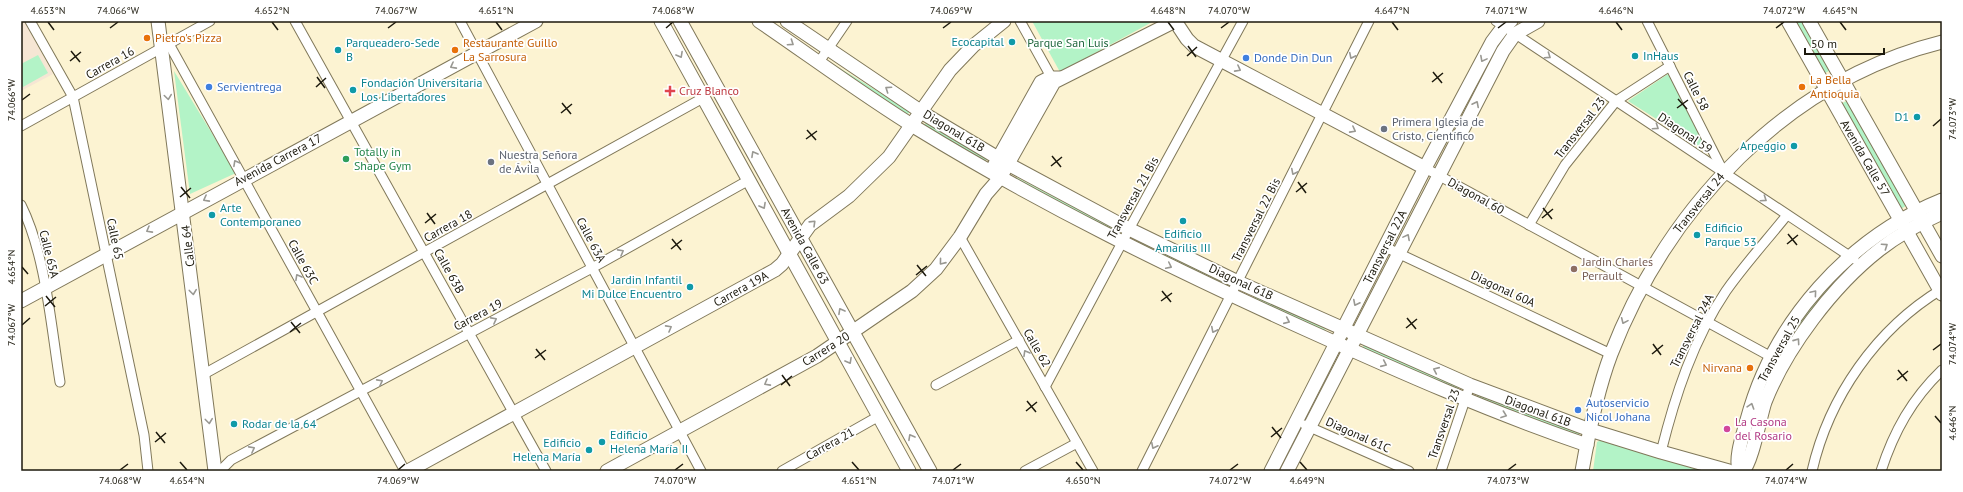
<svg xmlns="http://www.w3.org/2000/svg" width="1963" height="492" font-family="'PT Sans',sans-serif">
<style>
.education{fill:#f6e6d4}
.green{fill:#b3f3c7}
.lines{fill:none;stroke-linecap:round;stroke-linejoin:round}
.street-casing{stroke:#80785a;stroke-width:11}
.secondary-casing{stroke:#80785a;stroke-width:15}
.street{stroke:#fff;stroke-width:9}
.secondary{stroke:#fff;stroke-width:13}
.oneway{stroke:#999892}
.ticks{fill:none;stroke:#1c190d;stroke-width:1.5}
.food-dot{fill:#e8710a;stroke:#fff;stroke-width:1.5}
.culture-dot{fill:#0f9aa8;stroke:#fff;stroke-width:1.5}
.shop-dot{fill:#3f7fe0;stroke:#fff;stroke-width:1.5}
.health-dot{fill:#e0444e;stroke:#fff;stroke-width:1.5}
.worship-dot{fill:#6b7280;stroke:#fff;stroke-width:1.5}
.leisure-dot{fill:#2e9e5b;stroke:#fff;stroke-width:1.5}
.education-dot{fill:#8d6e63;stroke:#fff;stroke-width:1.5}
.hotel-dot{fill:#d1479c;stroke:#fff;stroke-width:1.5}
.labels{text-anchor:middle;stroke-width:3.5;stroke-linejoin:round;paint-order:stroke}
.food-label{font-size:12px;fill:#c56008;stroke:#fff;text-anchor:start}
.culture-label{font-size:12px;fill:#0d838f;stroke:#fff;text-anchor:start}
.park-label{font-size:12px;fill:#1f663d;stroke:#fff}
.shop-label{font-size:12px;fill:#366cbe;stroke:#fff;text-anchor:start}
.street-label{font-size:12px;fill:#1c190d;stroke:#fff}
.health-label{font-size:12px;fill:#be3a42;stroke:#fff;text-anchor:start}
.worship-label{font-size:12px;fill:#5b616d;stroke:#fff;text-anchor:start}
.leisure-label{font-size:12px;fill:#27864d;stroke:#fff;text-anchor:start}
.education-label{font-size:12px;fill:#785e54;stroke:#fff;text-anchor:start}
.hotel-label{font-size:12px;fill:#b23c85;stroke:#fff;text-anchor:start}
.neatline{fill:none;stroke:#1c190d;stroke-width:1.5}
.ticks-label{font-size:10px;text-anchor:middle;fill:#1c190d}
</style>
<rect width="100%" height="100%" fill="#fcf3d2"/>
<!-- education -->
<path class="education" d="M21 21H24L53 74 21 91Z"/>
<!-- green -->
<g class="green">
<path d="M1032 21H1154L1060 72Z"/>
<path d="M1794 21H1803L1831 70 1825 73Z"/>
<path d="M38 55 48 73 23 87 21 84V64Z"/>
<path d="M833 64 910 111 909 113 906 115 832 65Z"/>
<path d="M174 71 236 173 190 194Z"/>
<path d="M1668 74 1710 153 1628 101Z"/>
<path d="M1848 100 1907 205 1901 209 1841 104Z"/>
<path d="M927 122 986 158V161L925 127 924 125Z"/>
<path d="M1016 177 1117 230 1119 233 1116 235 1018 181Z"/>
<path d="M1139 239 1226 283 1227 285 1225 286 1137 245V241Z"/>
<path d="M1849 264 1853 265 1784 353 1782 349 1806 313Z"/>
<path d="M1255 295 1325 329 1326 332 1255 301 1254 298Z"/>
<path d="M1363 346H1367L1458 387V390L1364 350Z"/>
<path d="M1480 394 1580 430 1578 439 1478 399 1477 395Z"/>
<path d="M1601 440 1706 471H1593L1597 442Z"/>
</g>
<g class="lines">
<defs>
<g id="street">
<path d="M30 21 73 97 144 435 148 471"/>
<path d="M295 21 546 471"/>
<path d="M460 21 701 471"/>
<path d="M1020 21 1054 82"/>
<path d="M1496 21 1854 259"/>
<path d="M1647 21 1723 171"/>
<path d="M169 44 405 471"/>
<path d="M819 62 847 21"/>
<path d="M21 126 210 21"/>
<path d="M1425 168 1777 360"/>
<path d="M21 205C46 255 51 327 60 382"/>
<path d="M1529 225 1565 165 1616 101 1670 66"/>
<path d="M960 237 1093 471"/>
<path d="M1385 247 1611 354"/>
<path d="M204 374 703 98"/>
<path d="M936 385 1019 340"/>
<path d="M1045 387 1133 222 1243 21"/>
<path d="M1305 425 1409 471"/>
<path d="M1661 452C1675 396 1693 340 1726 291 1745 264 1767 240 1787 215"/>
<path d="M220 471 231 460 592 268 749 180"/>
<path d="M782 471 879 416"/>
<path d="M1025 471 1077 443"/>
<path d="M1142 471 1369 21"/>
<path d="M1441 471 1470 385"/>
<path d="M1812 471C1829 397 1876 329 1942 289"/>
<path d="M1881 471C1894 431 1912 399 1942 370"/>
</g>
<g id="secondary">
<path d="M158 21 215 471"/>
<path d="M661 21 909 471"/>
<path d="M680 21 930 471"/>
<path d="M759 21C812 57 864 96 918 129 1042 205 1173 269 1305 329 1398 371 1490 412 1587 445"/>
<path d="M787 21 926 115 1008 164 1129 229 1238 282 1470 385 1590 430 1661 452 1729 471"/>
<path d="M1175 21 1187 39 1194 46 1425 168"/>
<path d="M1788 21 1942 294"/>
<path d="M1809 21 1942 256"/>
<path d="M994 166 1041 82 1049 78H1060"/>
<path d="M21 301 536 21"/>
<path d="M408 471 775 270 782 264 810 225 849 196 889 157 950 70 973 46 1004 21"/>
<path d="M607 471 817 356 912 291 936 269 960 237 986 194 1000 178 1054 82 1175 21"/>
<path d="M1271 471 1425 168 1492 42 1504 26 1511 21"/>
<path d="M1287 471 1503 51 1515 34 1538 21"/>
<path d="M1582 471C1589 431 1597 391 1611 354 1668 207 1786 81 1942 42"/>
<path d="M1739 471C1735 456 1743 435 1747 420 1773 322 1848 238 1942 200"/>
<path d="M1743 471C1752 462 1760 417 1765 402 1786 348 1833 286 1879 250 1898 235 1920 223 1942 213"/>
</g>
</defs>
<!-- street casing -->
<use href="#street" class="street-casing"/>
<!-- secondary casing -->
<use href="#secondary" class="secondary-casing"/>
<!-- street -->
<use href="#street" class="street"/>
<!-- secondary -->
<use href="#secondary" class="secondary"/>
</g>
<!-- one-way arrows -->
<defs><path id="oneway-chevron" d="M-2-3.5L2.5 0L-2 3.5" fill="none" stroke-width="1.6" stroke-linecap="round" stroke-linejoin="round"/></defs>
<g class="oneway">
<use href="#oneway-chevron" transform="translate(791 43) rotate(34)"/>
<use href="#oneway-chevron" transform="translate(680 55) rotate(61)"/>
<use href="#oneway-chevron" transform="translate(1352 56) rotate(116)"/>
<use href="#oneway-chevron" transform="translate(1548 56) rotate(34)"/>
<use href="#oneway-chevron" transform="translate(1483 59) rotate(118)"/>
<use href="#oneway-chevron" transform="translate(453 66) rotate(152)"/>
<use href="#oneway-chevron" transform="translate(1238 69) rotate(28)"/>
<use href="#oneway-chevron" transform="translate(888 89) rotate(-146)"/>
<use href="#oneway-chevron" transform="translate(168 97) rotate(82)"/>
<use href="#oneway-chevron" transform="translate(1476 104) rotate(-63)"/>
<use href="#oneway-chevron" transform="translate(1656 127) rotate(34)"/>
<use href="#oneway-chevron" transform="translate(1353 130) rotate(28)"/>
<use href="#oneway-chevron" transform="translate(754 154) rotate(-119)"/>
<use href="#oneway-chevron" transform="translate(236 163) rotate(-119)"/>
<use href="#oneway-chevron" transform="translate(1294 172) rotate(117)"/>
<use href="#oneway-chevron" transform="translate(206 199) rotate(152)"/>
<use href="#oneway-chevron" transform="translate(1764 199) rotate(34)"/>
<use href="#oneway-chevron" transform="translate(763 206) rotate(61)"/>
<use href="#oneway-chevron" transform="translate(813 223) rotate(-44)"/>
<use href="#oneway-chevron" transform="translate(149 230) rotate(151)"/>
<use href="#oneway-chevron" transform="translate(1407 237) rotate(-62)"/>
<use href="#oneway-chevron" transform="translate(1885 246) rotate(-34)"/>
<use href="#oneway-chevron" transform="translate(621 252) rotate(-29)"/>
<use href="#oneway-chevron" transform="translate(942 262) rotate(129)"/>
<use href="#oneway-chevron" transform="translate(1169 266) rotate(26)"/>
<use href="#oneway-chevron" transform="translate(298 277) rotate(-119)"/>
<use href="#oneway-chevron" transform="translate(193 292) rotate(83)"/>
<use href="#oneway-chevron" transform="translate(1814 293) rotate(-50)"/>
<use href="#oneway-chevron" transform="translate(1356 303) rotate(117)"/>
<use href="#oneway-chevron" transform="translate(841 311) rotate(-119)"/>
<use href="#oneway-chevron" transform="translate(494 320) rotate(-28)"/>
<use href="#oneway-chevron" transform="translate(1287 321) rotate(24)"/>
<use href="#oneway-chevron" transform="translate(1624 321) rotate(114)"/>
<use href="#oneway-chevron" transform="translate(669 328) rotate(-29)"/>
<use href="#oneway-chevron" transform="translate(1214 330) rotate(117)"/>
<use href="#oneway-chevron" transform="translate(1797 341) rotate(-55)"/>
<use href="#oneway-chevron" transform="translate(1026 353) rotate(-120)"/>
<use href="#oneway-chevron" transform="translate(849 361) rotate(61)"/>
<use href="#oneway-chevron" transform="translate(1384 364) rotate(24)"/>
<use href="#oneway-chevron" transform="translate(1436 370) rotate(-156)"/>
<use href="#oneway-chevron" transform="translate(380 382) rotate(-28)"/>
<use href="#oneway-chevron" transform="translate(767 383) rotate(151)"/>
<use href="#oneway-chevron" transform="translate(1751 406) rotate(-72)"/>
<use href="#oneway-chevron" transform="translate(1504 415) rotate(20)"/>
<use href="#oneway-chevron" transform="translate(209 421) rotate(83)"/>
<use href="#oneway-chevron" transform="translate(911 437) rotate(-119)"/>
<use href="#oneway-chevron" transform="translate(1154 446) rotate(117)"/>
<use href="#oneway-chevron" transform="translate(252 449) rotate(-28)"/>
</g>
<!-- ticks -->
<path class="ticks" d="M48 22 54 30M272 22 278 30M496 22 502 30M1168 22 1174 30M1392 22 1398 30M1616 22 1622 30M1840 22 1846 30M110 28 118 22M388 28 396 22M666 28 673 22M943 28 951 22M1221 28 1229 22M1498 28 1506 22M1776 28 1784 22M1188 46 1196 57M71 51 80 62M1187 56 1197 47M70 61 81 52M1433 72 1442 83M317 77 325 88M1432 82 1443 73M316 87 326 78M1678 99 1687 109M22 100 30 94M562 103 571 114M1677 108 1688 100M561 113 572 104M1933 126 1941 119M807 130 816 140M806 139 817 131M1052 156 1061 167M1051 166 1062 157M1298 182 1306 193M181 187 190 198M1296 192 1307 183M180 197 191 188M1543 208 1552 219M427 213 435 224M1542 218 1553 209M425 223 436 214M1788 234 1797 245M672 239 681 250M1787 244 1798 235M671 249 682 240M917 265 926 276M22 267 28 274M916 275 927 266M1162 291 1171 302M46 296 55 307M1161 301 1172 293M45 306 56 297M1407 318 1416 329M291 322 300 333M22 325 30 318M1406 328 1417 319M290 332 301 323M1653 344 1661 355M536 349 545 360M1933 350 1941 344M1652 354 1663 345M535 358 546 350M1898 370 1907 381M782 375 790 386M1897 380 1908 371M781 385 792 376M1027 401 1036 412M1026 411 1037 402M1935 416 1941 423M1272 427 1281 438M156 432 165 443M1271 437 1282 428M155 442 166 433M180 462 187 470M852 462 859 470M1076 462 1083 470M1300 462 1307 470M120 470 128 464M398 470 405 464M675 470 683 464M953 470 961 464M1230 470 1238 464M1508 470 1516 464M1786 470 1793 464"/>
<!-- markers -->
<g class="food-dot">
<circle cx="147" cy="38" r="4"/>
<circle cx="455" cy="50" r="4"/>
<circle cx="1802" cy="87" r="4"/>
<circle cx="1750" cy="368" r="4"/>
</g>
<g class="culture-dot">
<circle cx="1012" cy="42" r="4"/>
<circle cx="338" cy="50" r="4"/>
<circle cx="1635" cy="56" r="4"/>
<circle cx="353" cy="90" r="4"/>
<circle cx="1917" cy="117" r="4"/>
<circle cx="1794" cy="146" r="4"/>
<circle cx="212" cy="215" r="4"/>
<circle cx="1183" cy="221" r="4"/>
<circle cx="1697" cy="235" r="4"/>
<circle cx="690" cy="287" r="4"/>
<circle cx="234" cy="424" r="4"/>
<circle cx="602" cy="442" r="4"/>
<circle cx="589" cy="450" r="4"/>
</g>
<g class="shop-dot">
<circle cx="1246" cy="58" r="4"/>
<circle cx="209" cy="87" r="4"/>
<circle cx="1578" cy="410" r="4"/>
</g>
<path class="health-dot" d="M668 85h4v4h4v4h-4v4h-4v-4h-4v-4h4z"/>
<g class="worship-dot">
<circle cx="1384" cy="129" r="4"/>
<circle cx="491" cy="162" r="4"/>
</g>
<circle class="leisure-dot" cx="346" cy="159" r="4"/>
<circle class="education-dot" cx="1574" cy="269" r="4"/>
<circle class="hotel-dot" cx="1727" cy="429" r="4"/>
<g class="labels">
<!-- food labels -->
<g class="food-label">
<text x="155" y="42">Pietro's Pizza</text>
<text x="463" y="47">Restaurante Guillo<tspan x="463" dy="14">La Sarrosura</tspan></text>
<text x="1810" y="84">La Bella<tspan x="1810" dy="14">Antioquia</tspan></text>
<text x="1742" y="372" text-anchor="end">Nirvana</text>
</g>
<!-- culture labels -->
<g class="culture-label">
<text x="1004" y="46" text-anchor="end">Ecocapital</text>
<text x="346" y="47">Parqueadero-Sede<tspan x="346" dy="14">B</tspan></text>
<text x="1643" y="60">InHaus</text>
<text x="361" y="87">Fondación Universitaria<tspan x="361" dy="14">Los Libertadores</tspan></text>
<text x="1909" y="121" text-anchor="end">D1</text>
<text x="1786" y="150" text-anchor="end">Arpeggio</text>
<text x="220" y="212">Arte<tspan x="220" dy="14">Contemporaneo</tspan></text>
<text x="1705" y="232">Edificio<tspan x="1705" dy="14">Parque 53</tspan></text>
<text x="1183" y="238" text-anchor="middle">Edificio<tspan x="1183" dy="14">Amarilis III</tspan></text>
<text x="682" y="284" text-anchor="end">Jardin Infantil<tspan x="682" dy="14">Mi Dulce Encuentro</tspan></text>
<text x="242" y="428">Rodar de la 64</text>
<text x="610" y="439">Edificio<tspan x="610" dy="14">Helena María II</tspan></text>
<text x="581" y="447" text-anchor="end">Edificio<tspan x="581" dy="14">Helena María</tspan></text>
</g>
<!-- park labels -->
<g class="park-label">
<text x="1068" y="47">Parque San Luis</text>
</g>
<!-- shop labels -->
<g class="shop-label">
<text x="1254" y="62">Donde Din Dun</text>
<text x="217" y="91">Servientrega</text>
<text x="1586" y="407">Autoservicio<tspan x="1586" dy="14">Nicol Johana</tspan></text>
</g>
<!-- street labels -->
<g class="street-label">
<text transform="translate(110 63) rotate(-29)" y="4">Carrera 16</text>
<text transform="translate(1696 91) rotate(63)" y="4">Calle 58</text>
<text transform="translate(1580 128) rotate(-52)" y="4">Transversal 23</text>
<text transform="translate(954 131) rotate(31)" y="4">Diagonal 61B</text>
<text transform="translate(1685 133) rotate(34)" y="4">Diagonal 59</text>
<text transform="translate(1865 158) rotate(60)" y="4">Avenida Calle 57</text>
<text transform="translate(278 160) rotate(-28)" y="4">Avenida Carrera 17</text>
<text transform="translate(1476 196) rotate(29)" y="4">Diagonal 60</text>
<text transform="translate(1133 198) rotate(-61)" y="4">Transversal 21 Bis</text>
<text transform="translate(1699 203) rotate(-51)" y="4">Transversal 24</text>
<text transform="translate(1256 220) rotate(-63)" y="4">Transversal 22 Bis</text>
<text transform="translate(448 226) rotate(-29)" y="4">Carrera 18</text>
<text transform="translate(115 239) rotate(78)" y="4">Calle 65</text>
<text transform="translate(591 240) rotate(62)" y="4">Calle 63A</text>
<text transform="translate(188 246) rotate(-97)" y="4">Calle 64</text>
<text transform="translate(805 246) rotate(61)" y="4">Avenida Calle 63</text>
<text transform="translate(1385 247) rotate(-63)" y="4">Transversal 22A</text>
<text transform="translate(49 254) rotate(76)" y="4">Calle 65A</text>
<text transform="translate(303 262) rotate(61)" y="4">Calle 63C</text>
<text transform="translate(449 271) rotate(61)" y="4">Calle 63B</text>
<text transform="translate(1241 282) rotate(25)" y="4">Diagonal 61B</text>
<text transform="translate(741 289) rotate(-29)" y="4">Carrera 19A</text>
<text transform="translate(1503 289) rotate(25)" y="4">Diagonal 60A</text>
<text transform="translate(478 315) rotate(-28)" y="4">Carrera 19</text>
<text transform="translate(1692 331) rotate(-63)" y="4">Transversal 24A</text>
<text transform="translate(1037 348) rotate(60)" y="4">Calle 62</text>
<text transform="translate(826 349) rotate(-32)" y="4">Carrera 20</text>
<text transform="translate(1779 349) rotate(-61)" y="4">Transversal 25</text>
<text transform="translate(1538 411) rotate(20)" y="4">Diagonal 61B</text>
<text transform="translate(1444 424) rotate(-71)" y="4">Transversal 23</text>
<text transform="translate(1358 435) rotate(24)" y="4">Diagonal 61C</text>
<text transform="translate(830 444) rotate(-29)" y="4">Carrera 21</text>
</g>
<!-- health labels -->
<g class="health-label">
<text x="679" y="95">Cruz Blanco</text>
</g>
<!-- worship labels -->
<g class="worship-label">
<text x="1392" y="126">Primera Iglesia de<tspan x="1392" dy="14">Cristo, Científico</tspan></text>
<text x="499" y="159">Nuestra Señora<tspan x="499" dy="14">de Ávila</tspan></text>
</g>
<!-- leisure labels -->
<g class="leisure-label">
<text x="354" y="156">Totally in<tspan x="354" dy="14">Shape Gym</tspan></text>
</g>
<!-- education labels -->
<g class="education-label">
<text x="1582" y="266">Jardin Charles<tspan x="1582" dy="14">Perrault</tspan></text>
</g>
<!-- hotel labels -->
<g class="hotel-label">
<text x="1735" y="426">La Casona<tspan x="1735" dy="14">del Rosario</tspan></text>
</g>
</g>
<!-- border -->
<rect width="1963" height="492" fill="none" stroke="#ffffff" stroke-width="44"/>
<!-- scale -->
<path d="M1805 48v6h79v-6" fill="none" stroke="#1c190d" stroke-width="2"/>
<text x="1811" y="48" font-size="12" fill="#1c190d" stroke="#ffffff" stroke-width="3" paint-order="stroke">50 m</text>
<rect x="22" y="22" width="1919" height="448" class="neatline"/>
<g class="ticks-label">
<text x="48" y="14">4.653°N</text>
<text x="118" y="14">74.066°W</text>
<text x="272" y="14">4.652°N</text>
<text x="396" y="14">74.067°W</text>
<text x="496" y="14">4.651°N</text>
<text x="673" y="14">74.068°W</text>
<text x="951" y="14">74.069°W</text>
<text x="1168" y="14">4.648°N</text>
<text x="1229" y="14">74.070°W</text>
<text x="1392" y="14">4.647°N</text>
<text x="1506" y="14">74.071°W</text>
<text x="1616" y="14">4.646°N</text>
<text x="1784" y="14">74.072°W</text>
<text x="1840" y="14">4.645°N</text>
<text transform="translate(11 100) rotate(-90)" y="4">74.066°W</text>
<text transform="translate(1952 119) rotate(-90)" y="4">74.073°W</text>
<text transform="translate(11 267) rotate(-90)" y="4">4.654°N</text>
<text transform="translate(11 325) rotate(-90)" y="4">74.067°W</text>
<text transform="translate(1952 344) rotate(-90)" y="4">74.074°W</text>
<text transform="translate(1952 423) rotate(-90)" y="4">4.646°N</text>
<text x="120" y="484">74.068°W</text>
<text x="187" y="484">4.654°N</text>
<text x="398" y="484">74.069°W</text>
<text x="675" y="484">74.070°W</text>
<text x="859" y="484">4.651°N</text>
<text x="953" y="484">74.071°W</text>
<text x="1083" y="484">4.650°N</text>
<text x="1230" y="484">74.072°W</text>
<text x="1307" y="484">4.649°N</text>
<text x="1508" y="484">74.073°W</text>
<text x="1786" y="484">74.074°W</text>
</g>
</svg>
